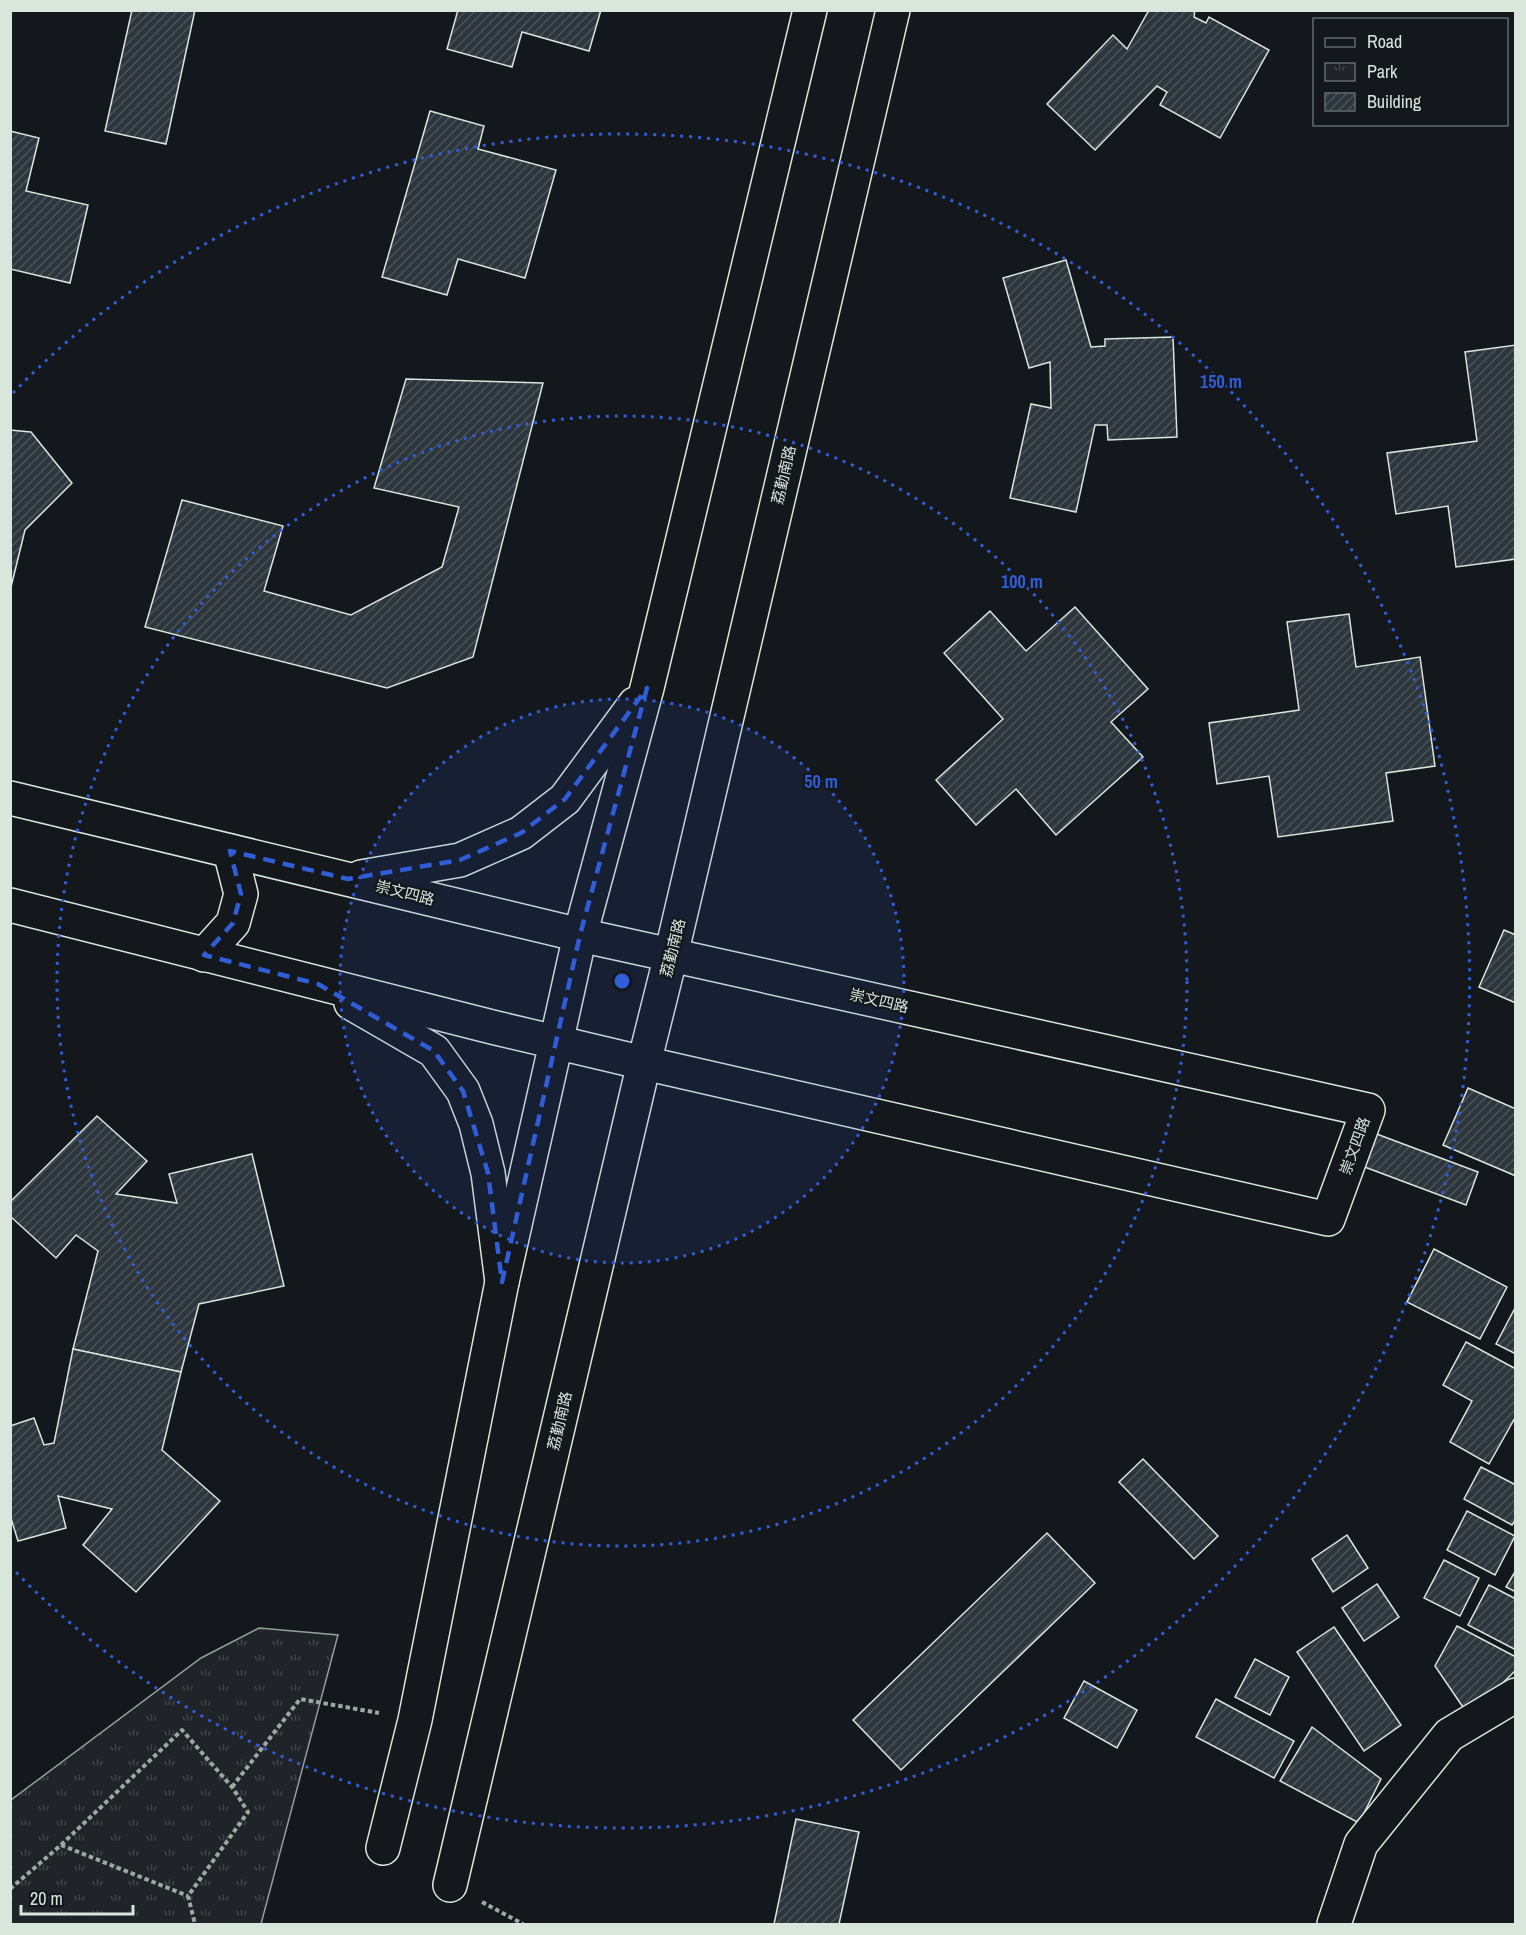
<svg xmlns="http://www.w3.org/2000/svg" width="1526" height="1935" font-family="'Archivo Narrow','Noto Sans SC',sans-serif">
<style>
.park{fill:url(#park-tufts);stroke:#939e99;stroke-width:1.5}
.building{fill:url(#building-hatch);stroke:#d8e6dc;stroke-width:1.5}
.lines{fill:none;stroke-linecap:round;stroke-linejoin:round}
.minor-casing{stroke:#d8e6dc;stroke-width:36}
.tertiary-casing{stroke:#d8e6dc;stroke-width:36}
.secondary-casing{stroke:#d8e6dc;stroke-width:36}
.path{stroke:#9da8a2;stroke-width:4;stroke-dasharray:4.5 3;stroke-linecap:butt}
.minor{stroke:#14181c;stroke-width:33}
.tertiary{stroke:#14181c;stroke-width:33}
.secondary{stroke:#14181c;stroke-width:33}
.marked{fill:none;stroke:#305dd8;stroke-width:4.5;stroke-dasharray:12 8;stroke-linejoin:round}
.ring{fill:none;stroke:#305dd8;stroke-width:3;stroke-dasharray:3 6}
.labels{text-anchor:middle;stroke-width:4.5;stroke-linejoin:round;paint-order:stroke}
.street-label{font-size:15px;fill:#d8e6dc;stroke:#14181c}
.centre{fill:#305dd8;stroke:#14181c;stroke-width:3}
.ring-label{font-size:18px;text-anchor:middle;font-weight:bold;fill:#305dd8;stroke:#14181c;stroke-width:4.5;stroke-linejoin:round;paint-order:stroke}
</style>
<defs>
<pattern id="park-tufts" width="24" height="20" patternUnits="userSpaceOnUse" patternTransform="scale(1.5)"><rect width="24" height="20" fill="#202428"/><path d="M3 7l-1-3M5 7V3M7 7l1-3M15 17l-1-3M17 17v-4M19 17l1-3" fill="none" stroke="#404447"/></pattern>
<pattern id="building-hatch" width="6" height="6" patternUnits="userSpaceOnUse" patternTransform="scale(1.5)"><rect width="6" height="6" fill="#2c363c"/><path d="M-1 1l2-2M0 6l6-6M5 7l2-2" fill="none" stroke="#4a5358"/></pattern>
</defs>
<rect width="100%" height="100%" fill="#14181c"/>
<!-- park -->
<path class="park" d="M259 1628 338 1635 261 1924H11V1800L201 1658Z"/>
<!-- building -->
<g class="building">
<path d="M132 10H195L166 144 105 131Z"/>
<path d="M458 10H601L589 51 522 32 512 67 447 49Z"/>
<path d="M1149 10H1195L1194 17 1206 23 1209 17 1269 50 1220 138 1160 105 1167 92 1157 86 1095 150 1047 104 1113 35 1127 49Z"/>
<path d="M430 111 484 126 478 149 556 170 525 278 458 259 447 295 382 277Z"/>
<path d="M10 131 39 138 26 191 88 205 70 283 10 269Z"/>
<path d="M1066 260 1091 347 1105 346V339L1173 337 1177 437 1108 440 1107 425H1095L1076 512 1010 498 1031 404 1051 408 1050 362 1029 368 1003 278Z"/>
<path d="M1516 345V559L1456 567 1448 506 1396 514 1387 453 1477 441 1465 352Z"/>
<path d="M406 379 543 383 473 657 387 688 145 627 182 500 283 526 264 591 351 615 442 567 459 507 374 488Z"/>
<path d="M10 430 31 432 72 483 25 530 10 591Z"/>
<path d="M1075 607 1148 689 1111 722 1143 757 1056 835 1016 789 976 825 936 780 1003 719 944 653 990 611 1026 651Z"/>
<path d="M1349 614 1356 667 1420 657 1435 766 1386 773 1393 821 1278 837 1269 776 1217 784 1209 723 1299 710 1287 622Z"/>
<path d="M1504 930 1516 935V1003L1479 987Z"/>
<path d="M1468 1088 1516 1109V1176L1443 1145Z"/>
<path d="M97 1116 147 1161 116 1194 177 1203 169 1174 252 1154 284 1286 199 1304 181 1372 73 1349 98 1251 76 1235 56 1258 10 1216V1202Z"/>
<path d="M1374 1133 1478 1172 1466 1205 1362 1166Z"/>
<path d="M1434 1249 1507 1287 1480 1339 1407 1302Z"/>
<path d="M1516 1306V1354L1496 1344Z"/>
<path d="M1466 1342 1516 1369V1416L1489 1464 1450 1442 1472 1401 1443 1385Z"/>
<path d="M73 1349 181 1372 162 1450 220 1501 136 1592 83 1545 112 1509 58 1496 66 1528 18 1541 10 1515V1426L34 1418 44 1445 54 1443Z"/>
<path d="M1143 1459 1218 1536 1194 1559 1119 1482Z"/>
<path d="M1481 1467 1516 1485V1519L1512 1525 1464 1499Z"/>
<path d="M1467 1511 1515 1536 1495 1575 1447 1550Z"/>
<path d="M1047 1533 1095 1583 901 1770 853 1720Z"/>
<path d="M1347 1535 1368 1568 1333 1592 1312 1559Z"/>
<path d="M1444 1560 1479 1578 1460 1616 1424 1598Z"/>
<path d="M1516 1570V1592L1506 1587Z"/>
<path d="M1377 1584 1399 1617 1364 1641 1342 1608Z"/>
<path d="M1489 1585 1516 1599V1650L1468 1625Z"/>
<path d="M1457 1626 1516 1657V1670L1469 1716 1435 1666Z"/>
<path d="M1334 1627 1401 1725 1364 1751 1297 1652Z"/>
<path d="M1255 1659 1289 1677 1270 1715 1235 1697Z"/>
<path d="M1084 1681 1137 1710 1117 1748 1064 1718Z"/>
<path d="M1216 1699 1294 1741 1274 1778 1196 1737Z"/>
<path d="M1312 1727 1381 1779 1359 1823 1280 1781Z"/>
<path d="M796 1819 859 1832 839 1924H774Z"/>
</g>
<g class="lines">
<defs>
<path id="minor" d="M1334 1924 1361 1844 1449 1735 1516 1695"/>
<g id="tertiary">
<path d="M383 1848 415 1720 502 1282 556 1043"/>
<path d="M450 1885 644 1063 1328 1219 1368 1110 671 955"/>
</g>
<g id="secondary">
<path d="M10 798 580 935 671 955"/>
<path d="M361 877 460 860 521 833 565 799 635 704"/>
<path d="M10 905 496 1028 644 1063 671 955 893 10"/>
<path d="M204 955 233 923 241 894 230 851"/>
<path d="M351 1003 434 1051 463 1091 476 1124 488 1173 502 1282"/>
<path d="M556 1043 580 935 647 688 810 10"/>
</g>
</defs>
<!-- minor casing -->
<use href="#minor" class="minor-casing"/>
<!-- tertiary casing -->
<use href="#tertiary" class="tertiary-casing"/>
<!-- secondary casing -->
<use href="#secondary" class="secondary-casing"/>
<!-- path -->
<g class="path">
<path d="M232 1787 300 1699 379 1713"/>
<path d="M61 1845 188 1896"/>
<path d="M10 1889 61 1845 182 1730 232 1787 248 1812 188 1896 195 1924"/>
<path d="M482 1902 523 1924"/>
</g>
<!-- minor -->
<use href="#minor" class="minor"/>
<!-- tertiary -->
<use href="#tertiary" class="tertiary"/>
<!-- secondary -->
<use href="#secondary" class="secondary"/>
</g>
<!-- marked area -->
<path class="marked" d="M647 688 580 935 502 1282 488 1173 463 1091 434 1051 318 984 204 955 233 923 241 894 230 851 348 879 460 860 521 833 565 799Z"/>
<!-- distance rings -->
<circle cx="622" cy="981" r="282" fill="#305dd8" fill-opacity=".12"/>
<g class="ring">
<circle cx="622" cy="981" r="282"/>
<circle cx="622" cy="981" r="565"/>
<path d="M13 393A847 847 0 1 1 13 1569"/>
</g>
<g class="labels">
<!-- street labels -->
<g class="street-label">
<text transform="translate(784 475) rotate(-77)" y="5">荔勤南路</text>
<text transform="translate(405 893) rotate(14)" y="5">崇文四路</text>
<text transform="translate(673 948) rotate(-76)" y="5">荔勤南路</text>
<text transform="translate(879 1001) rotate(13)" y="5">崇文四路</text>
<text transform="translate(1355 1146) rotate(-70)" y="5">崇文四路</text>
<text transform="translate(560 1421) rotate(-77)" y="5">荔勤南路</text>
</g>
</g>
<circle cx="622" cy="981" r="9" class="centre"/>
<g class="ring-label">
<text x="1221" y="388">150 m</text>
<text x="1022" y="588">100 m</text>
<text x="821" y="788">50 m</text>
</g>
<!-- border -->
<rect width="1526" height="1935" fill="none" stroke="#d8e6dc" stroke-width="24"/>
<!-- legend -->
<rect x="1313" y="18" width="195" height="108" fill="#14181c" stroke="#626a69" stroke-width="1.5"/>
<rect x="1325" y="38" width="30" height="9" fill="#14181c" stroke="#626a69" stroke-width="1.5"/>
<text x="1367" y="48" font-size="18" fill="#d8e6dc">Road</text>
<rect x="1325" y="63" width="30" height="18" fill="url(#park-tufts)" stroke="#626a69" stroke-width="1.5"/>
<text x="1367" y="78" font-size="18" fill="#d8e6dc">Park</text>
<rect x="1325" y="93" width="30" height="18" fill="url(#building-hatch)" stroke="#626a69" stroke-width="1.5"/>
<text x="1367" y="108" font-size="18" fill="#d8e6dc">Building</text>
<!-- scale -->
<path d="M21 1905v9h112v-9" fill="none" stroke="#d8e6dc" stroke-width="3"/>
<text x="30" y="1905" font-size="18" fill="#d8e6dc" stroke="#14181c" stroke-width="4.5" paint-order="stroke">20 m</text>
</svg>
